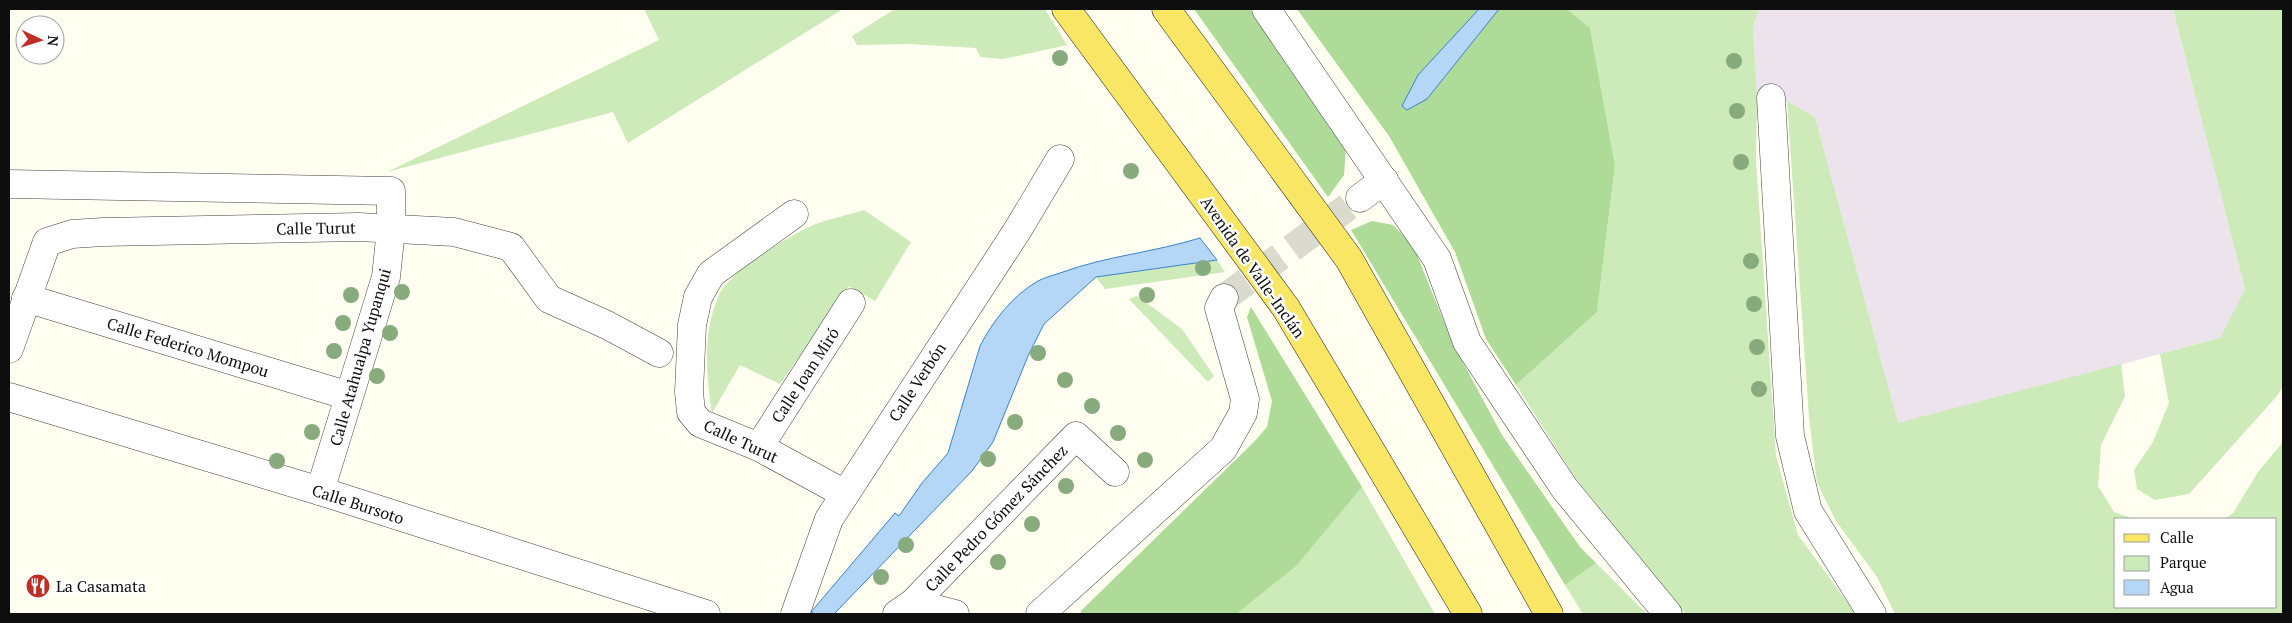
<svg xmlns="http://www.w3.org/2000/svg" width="2292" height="623" font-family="'PT Serif',serif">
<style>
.industrial{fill:#ede3ed}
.green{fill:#cdeab9}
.forest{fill:#aedb98}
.water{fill:#b4d6f7;stroke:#3a82cf}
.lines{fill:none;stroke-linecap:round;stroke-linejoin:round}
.minor-tunnel{stroke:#dbdace;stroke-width:28;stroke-dasharray:28 14;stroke-linecap:butt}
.minor-casing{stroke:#414141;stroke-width:29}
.major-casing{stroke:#1f1f1f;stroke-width:29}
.minor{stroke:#fff;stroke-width:28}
.major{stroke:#fae665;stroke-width:28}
.tree{fill:#87ab7c}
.labels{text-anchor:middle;stroke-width:5;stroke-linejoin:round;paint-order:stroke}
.street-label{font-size:16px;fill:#0e0e0e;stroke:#fff}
.poi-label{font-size:16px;fill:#0e0e0e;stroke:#fff;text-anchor:start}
</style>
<rect width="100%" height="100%" fill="#fffef0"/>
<!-- industrial -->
<path class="industrial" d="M1759 9H2173L2245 289 2220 338 1898 424 1815 117 1787 101 1771 98 1757 99 1753 26Z"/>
<!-- green -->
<g class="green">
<path d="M644 9H843L628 143 613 112 387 172 659 40Z"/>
<path d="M895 9H1045L1067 45 1003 59 980 57 976 48 910 44 857 45 852 36Z"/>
<path d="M1567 9H1759L1753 26 1757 99 1756 161 1776 456 1798 535 1856 614H1686L1576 479 1516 385 1597 312 1615 165 1590 28Z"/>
<path d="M2173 9H2283V386L2277 396 2189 494 2155 500 2137 489 2134 470 2153 442 2169 403 2160 354 2220 338 2245 289Z"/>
<path d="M1787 101 1815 117 1898 423 2121 364 2125 396 2101 445 2098 486 2114 512 2134 519H2116V607H2276V519H2225L2233 513 2258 472 2283 442V614H1895L1877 577 1836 521 1817 483 1809 417Z"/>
<path d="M864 210 911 242 875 301 849 286 780 384 740 365 712 413C706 374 702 330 720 293 731 271 793 233 816 224 832 218 849 215 864 210Z"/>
<path d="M1217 260 1225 272 1105 289 1096 277Z"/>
<path d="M1137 296 1182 329 1214 376 1208 382 1129 299Z"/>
<path d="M1267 427 1327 528 1362 487 1435 614H1081V611L1255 441Z"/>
<path d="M1596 563 1647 614H1583L1565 585Z"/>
</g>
<!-- forest -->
<g class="forest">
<path d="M1194 9H1250L1346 147 1344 175 1328 197Z"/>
<path d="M1297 9H1567L1590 28 1615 165 1597 312 1516 385 1486 339 1455 252 1389 136Z"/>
<path d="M1372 221 1393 225 1413 245 1453 344 1502 435 1580 547 1596 563 1565 585 1351 230Z"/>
<path d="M1251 307 1362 487 1296 566 1236 614H1081V611L1255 441 1267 427 1272 401 1247 317Z"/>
</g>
<!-- water -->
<g class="water">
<path d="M1479 9H1499L1427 99 1407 110 1402 106 1418 75Z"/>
<path d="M1200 238 1217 260 1096 277 1044 324 1028 356 993 442 972 471 834 614H815L811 612 895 513 899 516 922 483 948 453 980 346C993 321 1012 296 1038 281 1045 277 1055 275 1063 272 1107 256 1155 252 1200 238Z"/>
</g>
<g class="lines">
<!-- minor-tunnel -->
<path class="minor-tunnel" d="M1224 298 1360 198"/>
<defs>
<g id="minor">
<path d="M1266 9 1437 259 1467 342 1565 489 1668 614"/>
<path d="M1771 98 1790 436 1808 511 1872 614"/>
<path d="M9 184 391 191V229L386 277 320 491"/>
<path d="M1360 198 1384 180"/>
<path d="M794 214 711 274 698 297 692 325 689 392 691 412 700 423 759 447 845 494"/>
<path d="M26 298 349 396"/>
<path d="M9 349 47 242 72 234 103 232 359 227 454 232 511 247 549 299 607 325 659 353"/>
<path d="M9 397 320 491 706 614"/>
<path d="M759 447 851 303"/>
<path d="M913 603 955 614"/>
<path d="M795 614 829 519 1017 231 1060 159"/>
<path d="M897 614 913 603 1076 436 1115 472"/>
<path d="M1040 614 1223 449 1243 413 1245 399 1219 308 1224 298"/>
</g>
<g id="major">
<path d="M1066 9 1286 308 1468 614"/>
<path d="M1166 9 1349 259 1549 614"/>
</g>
</defs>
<!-- minor casing -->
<use href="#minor" class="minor-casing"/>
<!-- major casing -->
<use href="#major" class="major-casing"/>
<!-- minor -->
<use href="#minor" class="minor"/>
<!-- major -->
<use href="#major" class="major"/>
</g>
<!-- trees -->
<g class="tree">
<circle cx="1060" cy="58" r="8"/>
<circle cx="1734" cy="61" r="8"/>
<circle cx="1737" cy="111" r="8"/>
<circle cx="1741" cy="162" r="8"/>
<circle cx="1131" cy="171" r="8"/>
<circle cx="1751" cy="261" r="8"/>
<circle cx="1203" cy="268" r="8"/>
<circle cx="402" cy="292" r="8"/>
<circle cx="351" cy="295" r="8"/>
<circle cx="1147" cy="295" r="8"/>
<circle cx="1754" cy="304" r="8"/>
<circle cx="343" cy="323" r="8"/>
<circle cx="390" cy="333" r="8"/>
<circle cx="1757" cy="347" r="8"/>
<circle cx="334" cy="351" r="8"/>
<circle cx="1038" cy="353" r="8"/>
<circle cx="377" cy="376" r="8"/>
<circle cx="1065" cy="380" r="8"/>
<circle cx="1759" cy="389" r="8"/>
<circle cx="1092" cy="406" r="8"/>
<circle cx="1015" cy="422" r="8"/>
<circle cx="312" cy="432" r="8"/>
<circle cx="1118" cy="433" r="8"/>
<circle cx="988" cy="459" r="8"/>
<circle cx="1145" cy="460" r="8"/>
<circle cx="277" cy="461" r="8"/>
<circle cx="1066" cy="486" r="8"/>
<circle cx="1032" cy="524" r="8"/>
<circle cx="906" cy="545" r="8"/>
<circle cx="998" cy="562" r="8"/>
<circle cx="881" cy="577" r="8"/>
</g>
<!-- icons -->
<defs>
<symbol id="restaurant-disc" viewBox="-11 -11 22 22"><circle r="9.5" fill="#c02f24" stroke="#fff"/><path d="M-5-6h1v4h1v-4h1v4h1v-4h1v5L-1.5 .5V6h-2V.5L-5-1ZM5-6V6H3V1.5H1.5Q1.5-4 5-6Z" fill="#fff"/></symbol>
</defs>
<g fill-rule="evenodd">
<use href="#restaurant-disc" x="24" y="572" width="28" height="28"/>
</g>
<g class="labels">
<!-- street labels -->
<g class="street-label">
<text transform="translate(316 228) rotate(-1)" y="6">Calle Turut</text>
<text transform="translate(1253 267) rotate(55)" y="6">Avenida de Valle-Inclán</text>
<text transform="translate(188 347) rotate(17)" y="6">Calle Federico Mompou</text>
<text transform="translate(360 357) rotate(-74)" y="6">Calle Atahualpa Yupanqui</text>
<text transform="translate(805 375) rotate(-57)" y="6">Calle Joan Miró</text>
<text transform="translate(917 382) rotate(-57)" y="6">Calle Verbón</text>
<text transform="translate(741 441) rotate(25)" y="6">Calle Turut</text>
<text transform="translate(358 504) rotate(18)" y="6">Calle Bursoto</text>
<text transform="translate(996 518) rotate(-46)" y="6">Calle Pedro Gómez Sánchez</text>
</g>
<!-- poi labels -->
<g class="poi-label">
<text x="56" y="592">La Casamata</text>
</g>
</g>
<!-- border -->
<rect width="2292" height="623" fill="none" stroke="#0e0e0e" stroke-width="20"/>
<!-- legend -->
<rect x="2114" y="518" width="162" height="90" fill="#ffffff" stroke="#9f9f9f"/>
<rect x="2124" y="534" width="25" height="8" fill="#fae665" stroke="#9f9f9f"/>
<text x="2160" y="543" font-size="15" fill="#0e0e0e">Calle</text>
<rect x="2124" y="556" width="25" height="15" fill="#cdeab9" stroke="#9f9f9f"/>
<text x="2160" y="568" font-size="15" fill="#0e0e0e">Parque</text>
<rect x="2124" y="580" width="25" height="15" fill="#b4d6f7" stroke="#9f9f9f"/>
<text x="2160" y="593" font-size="15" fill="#0e0e0e">Agua</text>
<!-- north arrow -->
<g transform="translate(40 40) rotate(94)"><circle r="24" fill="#ffffff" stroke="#9f9f9f"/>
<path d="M0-4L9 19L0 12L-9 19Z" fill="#c02f24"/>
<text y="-8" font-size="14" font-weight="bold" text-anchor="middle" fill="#0e0e0e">N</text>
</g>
</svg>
